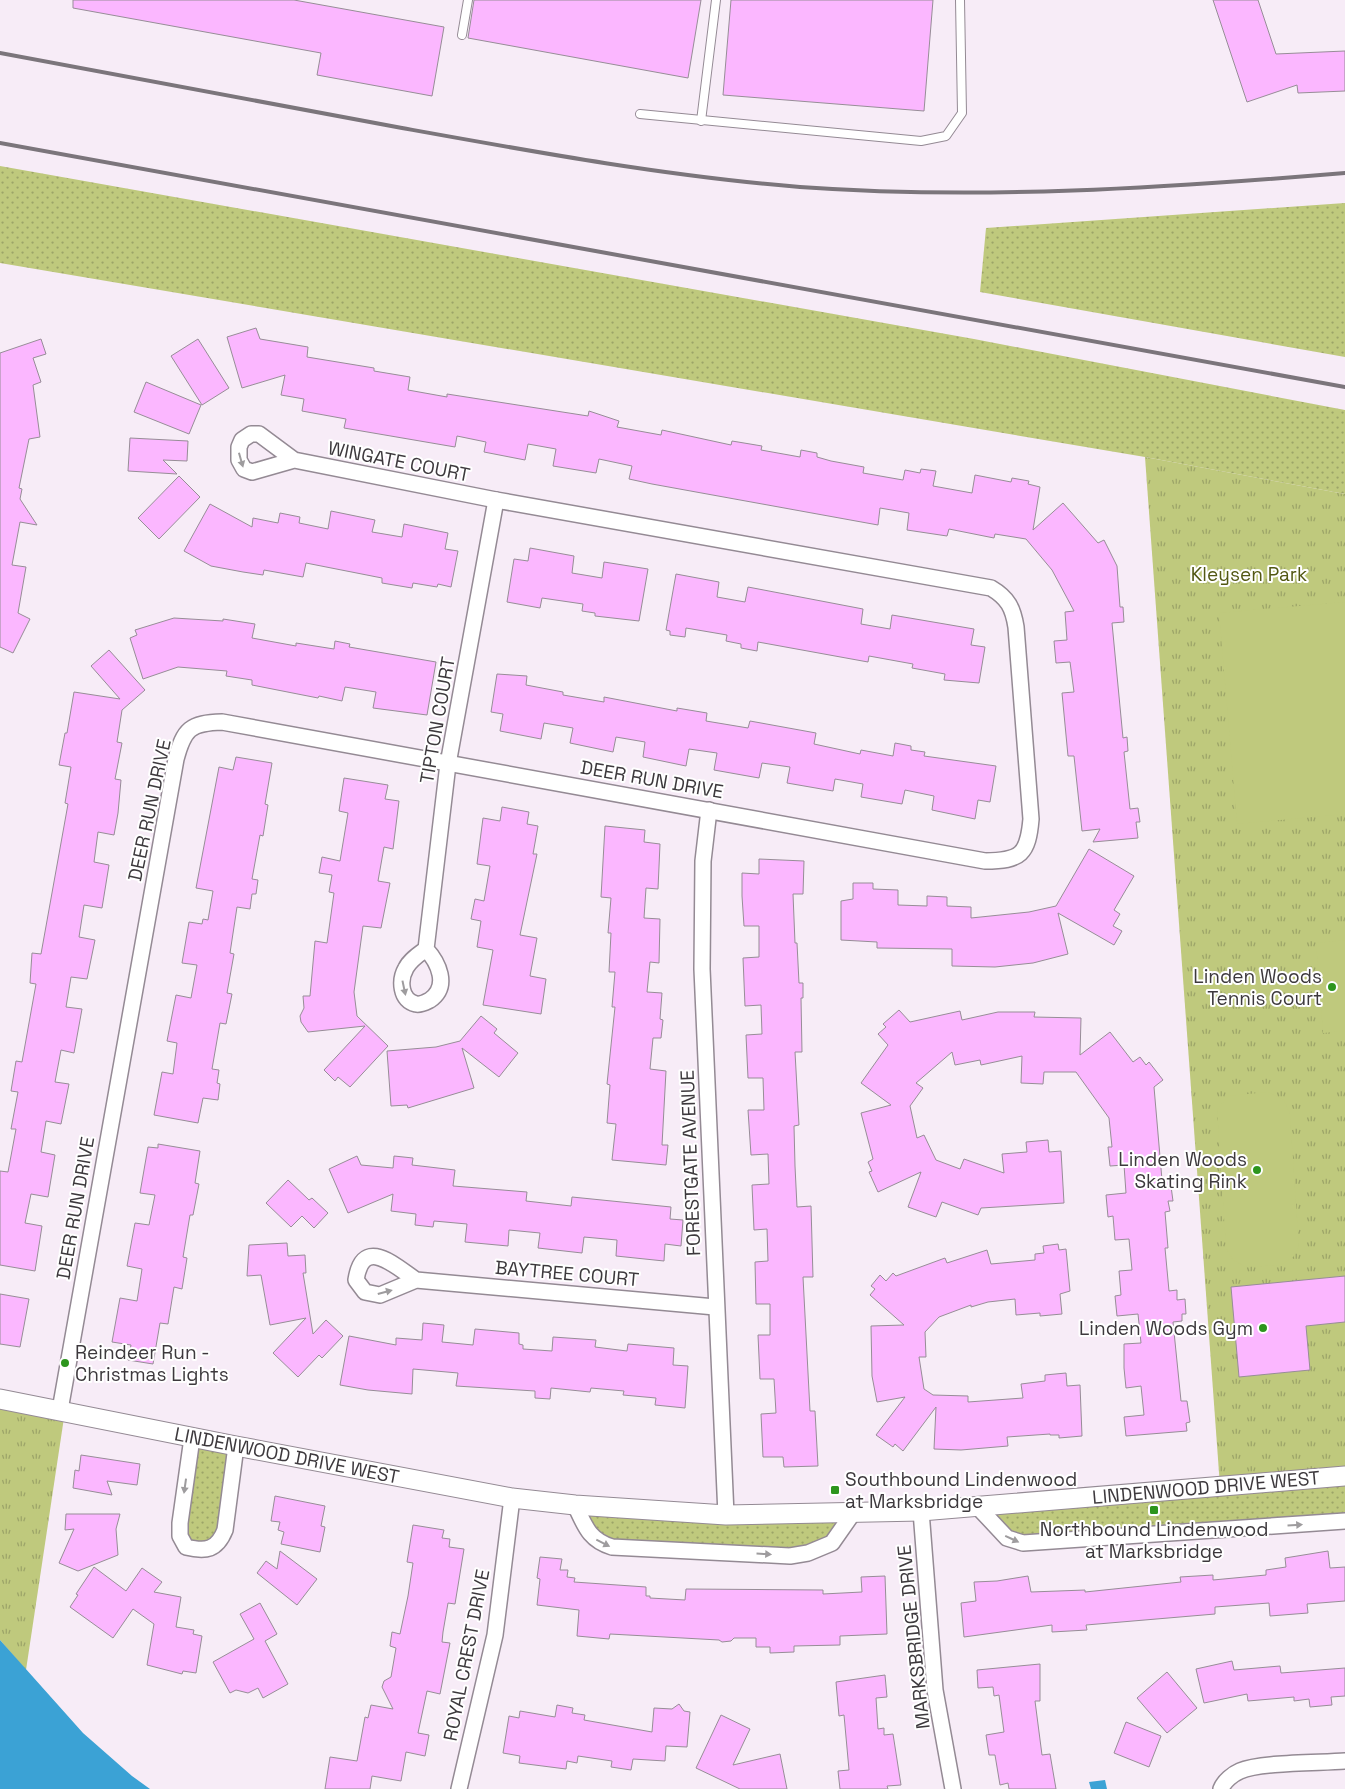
<svg xmlns="http://www.w3.org/2000/svg" width="1345" height="1789" font-family="'Space Grotesk',sans-serif">
<style>
.grass{fill:url(#grass-dots)}
.park{fill:url(#park-tufts)}
.garden{fill:#bfc97d}
.water{fill:#3ba2d5}
.building{fill:#fbb7ff;stroke:#978d97}
.lines{fill:none;stroke-linecap:round;stroke-linejoin:round}
.service-casing{stroke:#948a94;stroke-width:10}
.minor-casing{stroke:#948a94;stroke-width:18}
.tertiary-casing{stroke:#948a94;stroke-width:21}
.service{stroke:#fff;stroke-width:8}
.minor{stroke:#fff;stroke-width:15}
.tertiary{stroke:#fff;stroke-width:19}
.rail{stroke:#7b757b;stroke-width:4}
.oneway{fill:#9e9c9e}
.poi-dot{fill:#2d951d;stroke:#fff;stroke-width:2}
.labels{text-anchor:middle;stroke-width:4;stroke-linejoin:round;paint-order:stroke}
.street-label{font-size:19px;fill:#3d393d;stroke:#fff}
.park-label{font-size:19px;fill:#525813;stroke:#fff}
.poi-label{font-size:19px;fill:#3d393d;stroke:#fff;text-anchor:end}
</style>
<defs>
<pattern id="grass-dots" width="8" height="8" patternUnits="userSpaceOnUse" patternTransform="scale(1.25)"><rect width="8" height="8" fill="#bfc97d"/><path d="M2 2h.1M6 6h.1" fill="none" stroke="#9ca468" stroke-width="1.8" stroke-linecap="round"/></pattern>
<pattern id="park-tufts" width="24" height="20" patternUnits="userSpaceOnUse" patternTransform="scale(1.25)"><rect width="24" height="20" fill="#bfc97d"/><path d="M3 7l-1-3M5 7V3M7 7l1-3M15 17l-1-3M17 17v-4M19 17l1-3" fill="none" stroke="#9ca468"/></pattern>
</defs>
<rect width="100%" height="100%" fill="#f7ecf7"/>
<!-- grass -->
<g class="grass">
<path d="M0 166 974 339 1345 410V494L1145 457 0 263Z"/>
<path d="M1345 203V357L980 292 986 228Z"/>
<path d="M192 1438 236 1446 220 1543 186 1547Z"/>
<path d="M1345 1476V1521L1023 1543 977 1506Z"/>
<path d="M575 1505 853 1513 820 1550 612 1547Z"/>
</g>
<!-- park -->
<g class="park">
<path d="M1145 457 1345 494V1476L1220 1486Z"/>
<path d="M0 1399 65 1411 26 1670 0 1640Z"/>
</g>
<!-- garden -->
<g class="garden">
<path d="M1345 602V814L1237 824 1219 613Z"/>
<path d="M1345 940V1031L1323 1033 1316 943Z"/>
<path d="M1268 1092 1284 1100 1290 1114 1299 1247 1293 1257 1281 1265 1246 1267 1233 1260 1226 1248 1217 1110 1228 1096Z"/>
</g>
<!-- water -->
<g class="water">
<path d="M0 1640 83 1733 132 1776 150 1789H0Z"/>
<path d="M1105 1780 1107 1789H1091L1089 1782Z"/>
</g>
<!-- building -->
<g class="building">
<path d="M73 0H294L444 27 432 96 317 75 321 53 73 8Z"/>
<path d="M474 0H701L688 78 468 38Z"/>
<path d="M731 0H933L924 111 723 95Z"/>
<path d="M1213 0H1258L1276 54 1345 51V91L1298 93 1297 85 1247 102Z"/>
<path d="M256 328 260 339 308 347 307 357 374 368V371L410 377 408 390 447 397V394L588 416 589 411 619 421 617 427 661 435 662 430 731 445 732 441 762 446 761 450 800 457 801 450 817 453V457L831 461 864 467 863 473 903 480 905 470 920 473 921 469 936 471 933 486 972 493 975 475 1011 482 1012 478 1029 481 1028 484 1040 487 1033 530 1063 503 1098 543 1104 540 1117 566 1120 607H1123L1124 622 1112 623 1123 738 1127 737 1128 751 1124 752 1130 809 1138 808 1140 822H1136L1138 838 1093 842 1100 829 1082 831 1074 756H1068L1062 693 1074 692 1070 662 1056 663 1054 641 1067 640 1065 612 1074 611 1052 570 1026 539 995 534 994 538 949 529 947 536 907 530 909 513 880 508 878 525 652 484 629 479 632 466 599 459 596 473 553 466 556 449 528 444 525 460 484 452 486 442 457 436 455 447 344 428 346 419 302 411 304 399 281 395 285 375 242 388 227 337Z"/>
<path d="M41 339 46 354 33 358 41 382 33 385 40 437 29 439 19 488 22 489 20 499 37 525 20 522 12 565 26 567 18 613 30 619 13 653 0 647V353Z"/>
<path d="M198 339 229 388 202 405 171 356Z"/>
<path d="M146 382 201 405 189 434 134 412Z"/>
<path d="M130 438 188 441 187 461 163 460 177 474 128 471Z"/>
<path d="M179 476 200 497 159 539 138 518Z"/>
<path d="M210 504 252 527 253 518 278 523 280 513 300 517 299 523 328 529 331 511 375 520 372 532 402 537 404 524 448 533 445 549 458 551 451 587 438 584 437 587 413 583 412 588 382 583V578L306 563 303 577 264 570 263 575 243 572 211 566 184 551Z"/>
<path d="M530 548 574 556 572 573 602 578 604 562 648 569 639 621 595 616V613L582 611 583 604 542 598 540 608 507 602 514 559 528 561Z"/>
<path d="M676 574 719 582 717 597 745 602 748 587 863 609 861 624 890 629 892 615 974 629 971 645 985 647 979 683 944 680 945 674 912 668 913 664 869 656 868 662 758 642 757 651 741 648V644L726 641 727 635 686 628 685 637 670 635V631L666 630Z"/>
<path d="M174 618 223 621V619L255 624 252 638 296 646V643L334 649 335 641 350 644 349 647 436 662 427 715 373 708 376 692 345 687 342 701 319 696 318 698 252 685V680L226 676 227 671 178 667 143 679 130 638 137 635 135 630Z"/>
<path d="M109 650 145 690 122 710 117 742 122 743 115 779 121 780 118 813 114 835 98 832 94 862 109 865 102 908 84 905 79 937 95 940 87 979 71 977 66 1007 82 1009 74 1053 61 1050 55 1082 69 1084 61 1124 46 1121 41 1152 55 1155 48 1197 31 1194 25 1223 42 1226 35 1271 0 1265V1171L8 1172 16 1129H11L18 1092 11 1091 16 1061 22 1062 36 984 30 983 32 953 41 954 68 804 65 803 71 767 59 765 65 733H67L74 692 120 699 91 666Z"/>
<path d="M497 674 527 676 526 685 563 692V695L604 702V697L677 711V708L707 713 706 721 748 728 750 721 816 733 814 744 860 754 861 750 893 756 895 743 911 746V750L925 752 924 756 996 766 990 802 978 800 975 819 932 810 934 796 905 790 902 804 861 797 863 784 835 779 833 791 787 783 790 767 762 763 759 778 714 770 717 753 689 749 686 766 643 757 645 742 616 737 613 752 570 743 573 728 544 723 541 739 500 731 503 714 491 712Z"/>
<path d="M236 757 272 763 265 804 268 805 263 836 260 835 252 879 258 880 256 894H252L250 909 237 907 230 953 234 954 227 993 232 994 226 1024 220 1023 212 1069 219 1070 217 1083 220 1084 218 1100 203 1098 198 1123 154 1115 162 1072 173 1074 177 1043 167 1041 176 995 191 998 197 965 182 963 189 922 202 924 203 919 208 920 213 891 196 888 219 767 233 770Z"/>
<path d="M344 778 388 785 385 799 399 801 393 849 384 847 378 881 390 883 381 928 363 926 354 992 357 1016 388 1046 350 1087 338 1077 335 1081 324 1070 365 1026 308 1032 301 1022 300 1016 304 1008 303 996H310L315 941 327 943 334 893 329 892 332 875 319 873 322 857 340 861 348 813 339 811Z"/>
<path d="M502 807 529 812 527 824 538 826 533 854H537L520 935 537 938 530 976 546 979 541 1014 483 1005 493 950 477 947 481 921 471 919 475 899 484 901 490 866 477 864 483 818 500 821Z"/>
<path d="M605 826 645 830 644 842 660 844 658 889 646 888 644 918 660 919 659 963 650 962 647 992 662 993 660 1019 663 1020 661 1038H653L650 1069 666 1071 662 1145H668L666 1165 612 1160 616 1124 607 1123 610 1085 607 1084 615 1007H612L615 972H609L611 933H608L611 898 601 897Z"/>
<path d="M1089 849 1134 876 1114 910 1120 914 1113 926 1122 931 1114 945 1058 913 1068 954 1033 963 995 967 952 966V949L877 948V942L841 940V901L853 899V883H873V889L898 890V905L927 906V896L947 897V906L971 907V918L1029 912 1056 906Z"/>
<path d="M759 859 804 861 803 894H793L795 943H797L799 983H803V998H801L802 1052H795L799 1125 794 1126 795 1166 797 1207 811 1206 813 1277H803L810 1411H815L818 1466 784 1467 783 1457H763L761 1414 776 1413 774 1379H760L758 1335H770V1304H756L755 1262 768 1261 767 1229 754 1230 752 1185 769 1184 768 1154 751 1155 748 1110H764L763 1078H748L746 1035 762 1034 761 1005 745 1006 743 958 759 957V926H744L742 896V873L759 874Z"/>
<path d="M899 1010 910 1022 960 1011 962 1020 998 1012H1035L1034 1017 1081 1018 1080 1055 1110 1032 1133 1062 1140 1057 1146 1065 1149 1062 1163 1080 1154 1087 1162 1180 1170 1179 1173 1201H1168L1170 1211 1165 1212 1168 1248H1165L1169 1291 1177 1290V1300L1185 1299 1186 1314H1182V1321L1173 1322 1181 1401H1187L1190 1422 1186 1423 1187 1431 1126 1436 1124 1417 1144 1415 1141 1386 1126 1388 1124 1368V1344L1141 1343 1138 1314 1117 1316 1115 1296 1121 1295 1119 1271 1132 1270 1129 1239 1115 1240 1113 1216 1108 1217 1106 1195 1126 1193 1124 1165 1110 1166 1108 1147H1112L1109 1118 1076 1072H1044L1043 1084 1021 1083 1022 1056 981 1065 980 1060 955 1065 952 1052 916 1083 923 1088 910 1106 917 1138 924 1135 936 1160 960 1169 964 1159 1004 1173 1002 1154 1027 1152 1026 1142 1048 1140 1049 1152 1061 1151 1064 1203 981 1208 978 1215 942 1202 936 1217 908 1207 921 1172 878 1192 869 1172 872 1171 868 1162 873 1159 861 1113 891 1105 861 1083 888 1045 878 1034 886 1027 883 1024Z"/>
<path d="M481 1016 497 1029 494 1033 518 1053 499 1077 462 1048 474 1088 408 1108 407 1105 391 1106 387 1051 436 1047 460 1041Z"/>
<path d="M158 1144 200 1151 195 1183 199 1184 193 1215H190L183 1257 187 1258 182 1289 174 1287 168 1324 160 1323 153 1364 128 1360 131 1345 112 1342 120 1298 137 1301 142 1269 127 1266 135 1223 149 1225 155 1195 140 1193 148 1147 158 1148Z"/>
<path d="M357 1156 361 1165 393 1168 394 1156 413 1158 412 1165 455 1170 453 1186 527 1192 526 1201 571 1206 572 1197 671 1207 670 1219 683 1220 681 1246 665 1244 664 1261 616 1256 617 1240 584 1237 582 1253 538 1248 540 1233 509 1230 508 1246 465 1242 467 1224 434 1221 433 1227 415 1225 416 1214 391 1211 393 1194 348 1213 329 1169Z"/>
<path d="M288 1180 309 1200 312 1198 328 1213 314 1228 302 1216 291 1227 266 1203Z"/>
<path d="M287 1243 288 1256 305 1255 306 1273H303L313 1334 326 1320 343 1336 322 1358 319 1355 298 1377 273 1353 306 1318 270 1325 261 1275 247 1276 249 1245Z"/>
<path d="M1058 1244 1059 1250 1066 1249 1070 1291 1060 1294 1062 1314 1040 1316V1313L1016 1315 1015 1299 988 1302 971 1307V1305L939 1317 925 1332 926 1357H919L924 1389 933 1395 968 1396V1402L1023 1398 1021 1384 1045 1381V1375L1066 1373 1067 1386 1080 1385 1082 1436 1059 1438V1435H1050V1434L1007 1437 1008 1446 961 1450 934 1449 936 1407 903 1451 895 1444 893 1447 876 1435 905 1397 877 1402 872 1376 871 1326 904 1325 870 1295 875 1289 871 1286 880 1275 886 1281 893 1273 896 1276 945 1258 947 1263 987 1250 991 1264 1035 1260V1254L1044 1253 1043 1246Z"/>
<path d="M1345 1276V1322L1306 1326 1310 1370 1239 1377 1231 1287Z"/>
<path d="M0 1294 29 1299 20 1347 0 1344Z"/>
<path d="M423 1323 444 1325 442 1342 473 1345 475 1329 519 1333V1344L523 1345V1349L552 1351 553 1337 596 1340 595 1347 627 1351 628 1344 674 1348 673 1365 688 1366 685 1408 655 1405 656 1398 623 1395 624 1391 591 1388 590 1392 551 1388 550 1399 535 1398V1391L456 1386 458 1373 413 1369 412 1394 368 1390 340 1385 349 1336 396 1345V1338L422 1340Z"/>
<path d="M81 1455 140 1464 137 1485 107 1481 112 1495 73 1488 75 1470 79 1471Z"/>
<path d="M275 1496 325 1506 321 1526 325 1527 320 1552 281 1544 284 1532 278 1530 280 1522 271 1521Z"/>
<path d="M66 1514H120L116 1529 118 1555 78 1571 59 1563 74 1529 65 1530Z"/>
<path d="M413 1525 444 1530 442 1538 450 1539 449 1547 464 1549 455 1604 448 1603 443 1632 442 1642 450 1643 440 1694 427 1691 418 1733 429 1735 425 1756 406 1752 401 1781 372 1776 370 1789H325L330 1757 357 1761 365 1717 368 1718 371 1705 393 1709 382 1687 384 1681 391 1677 396 1648 390 1646 392 1632 400 1634 408 1596 413 1563 407 1562Z"/>
<path d="M280 1551 317 1579 297 1605 257 1573 266 1561 277 1569Z"/>
<path d="M1328 1551 1330 1568 1345 1567V1601L1307 1604 1308 1613 1270 1616 1269 1603 1215 1607V1614L1086 1625 1087 1630 1052 1632V1625L964 1637 961 1603 976 1601 974 1582 997 1581 1028 1576 1031 1592 1085 1590V1592L1181 1582 1180 1577 1213 1575V1580L1266 1575V1570L1286 1567 1285 1558Z"/>
<path d="M540 1557 562 1559 560 1570H568L567 1577 575 1578 574 1582 646 1587V1596H650V1598L685 1600 686 1589 823 1590V1594L862 1592 861 1577 885 1576 887 1634 840 1636V1645L794 1646V1652L770 1653V1647H756V1638H734L731 1641 722 1642 719 1640 610 1634 609 1639 577 1636 579 1610 537 1605 540 1579 537 1578Z"/>
<path d="M94 1567 126 1591 142 1568 162 1582 154 1592 181 1597 176 1627 194 1630 193 1634 202 1636 196 1673 183 1671 182 1674 147 1665 154 1624 133 1609 113 1638 70 1607 78 1595 76 1594Z"/>
<path d="M260 1603 277 1634 265 1641 288 1684 263 1698 258 1688 248 1693 236 1690 230 1693 213 1662 254 1639 240 1614Z"/>
<path d="M1232 1661 1234 1670 1280 1666 1281 1673 1345 1668V1696L1331 1697 1332 1705 1310 1707 1309 1699 1294 1701V1697L1248 1701 1247 1694 1204 1703 1196 1669Z"/>
<path d="M1040 1664V1701H1035L1042 1755 1050 1754 1056 1789H1009L1008 1783 1000 1785 995 1755H989L986 1735 1004 1732 999 1695 994 1696 993 1687 978 1688 977 1670Z"/>
<path d="M1167 1672 1197 1708 1167 1733 1137 1698Z"/>
<path d="M885 1675 887 1697 876 1698 878 1729 884 1728V1735L893 1734 901 1785 887 1786 888 1789H840L838 1771 849 1770 844 1715 839 1716 836 1682Z"/>
<path d="M679 1704 684 1711 690 1712 687 1747 666 1746 665 1761 633 1759 631 1770 611 1767 612 1761 578 1756 577 1763 567 1761 566 1769 519 1763 520 1756 503 1753 509 1716 519 1718 520 1711 555 1717 557 1705 573 1708 572 1713 585 1715 584 1720 652 1732 654 1708 672 1709Z"/>
<path d="M721 1715 750 1729 733 1765 780 1754 787 1789H740L696 1768Z"/>
<path d="M1126 1722 1161 1736 1149 1767 1114 1753Z"/>
</g>
<g class="lines">
<defs>
<g id="service">
<path d="M462 35 468 0"/>
<path d="M640 114 921 141 946 136 962 113 960 0"/>
<path d="M701 121 716 0"/>
</g>
<g id="minor">
<path d="M709 810 703 861 702 969 726 1515"/>
<path d="M426 949C438 962 450 986 430 1000 426 1002 421 1005 416 1004 400 1000 399 980 406 968 410 960 419 954 426 949L448 764 496 500"/>
<path d="M416 1280C395 1266 363 1235 356 1280L365 1292 380 1295 416 1280 715 1307"/>
<path d="M60 1410 176 759C184 729 190 723 222 722L985 861C1021 861 1028 854 1031 819L1016 627C1013 608 1008 598 991 588L496 500 294 460 259 434H251L242 440 239 447V460L244 469 252 472 294 460"/>
<path d="M192 1438 180 1523V1536L186 1547C206 1552 217 1550 225 1530L236 1446"/>
<path d="M575 1505C585 1526 589 1540 612 1547L790 1556 808 1553 832 1543 853 1513"/>
<path d="M977 1506 1007 1538 1023 1543 1345 1521"/>
<path d="M921 1511 935 1690 953 1789"/>
<path d="M459 1789 495 1635 512 1498"/>
<path d="M1221 1789C1224 1781 1233 1774 1240 1771 1260 1762 1321 1763 1345 1761"/>
</g>
<path id="tertiary" d="M0 1399 236 1446 512 1498 575 1505 726 1515 921 1511 1345 1476"/>
</defs>
<!-- service casing -->
<use href="#service" class="service-casing"/>
<!-- minor casing -->
<use href="#minor" class="minor-casing"/>
<!-- tertiary casing -->
<use href="#tertiary" class="tertiary-casing"/>
<!-- service -->
<use href="#service" class="service"/>
<!-- minor -->
<use href="#minor" class="minor"/>
<!-- tertiary -->
<use href="#tertiary" class="tertiary"/>
<!-- rail -->
<g class="rail">
<path d="M0 53C134 78 268 103 402 128 535 152 666 176 800 187 982 200 1164 188 1345 173"/>
<path d="M0 143 1345 387"/>
</g>
</g>
<!-- one-way arrows -->
<defs><path id="oneway-solid" d="M-6-.8H1V-3.2L6.5 0L1 3.2V.8H-6Z" transform="scale(1.25)"/></defs>
<g class="oneway">
<use href="#oneway-solid" transform="translate(241 460) rotate(74)"/>
<use href="#oneway-solid" transform="translate(404 988) rotate(78)"/>
<use href="#oneway-solid" transform="translate(385 1292) rotate(-15)"/>
<use href="#oneway-solid" transform="translate(185 1486) rotate(98)"/>
<use href="#oneway-solid" transform="translate(1295 1525) rotate(-4)"/>
<use href="#oneway-solid" transform="translate(1012 1539) rotate(25)"/>
<use href="#oneway-solid" transform="translate(603 1543) rotate(27)"/>
<use href="#oneway-solid" transform="translate(764 1554) rotate(3)"/>
</g>
<!-- markers -->
<g class="poi-dot">
<circle cx="1332" cy="987" r="5"/>
<circle cx="1257" cy="1170" r="5"/>
<circle cx="1263" cy="1328" r="5"/>
<circle cx="65" cy="1363" r="5"/>
<rect x="830" y="1485" width="10" height="10" rx="2.5"/>
<rect x="1149" y="1505" width="10" height="10" rx="2.5"/>
</g>
<g class="labels">
<!-- street labels -->
<g class="street-label">
<text transform="translate(399 461) rotate(11)" y="7">WINGATE COURT</text>
<text transform="translate(437 720) rotate(-80)" y="7">TIPTON COURT</text>
<text transform="translate(652 779) rotate(10)" y="7">DEER RUN DRIVE</text>
<text transform="translate(149 810) rotate(-78)" y="7">DEER RUN DRIVE</text>
<text transform="translate(690 1163) rotate(-92)" y="7">FORESTGATE AVENUE</text>
<text transform="translate(75 1208) rotate(-80)" y="7">DEER RUN DRIVE</text>
<text transform="translate(567 1273) rotate(5)" y="7">BAYTREE COURT</text>
<text transform="translate(287 1455) rotate(11)" y="7">LINDENWOOD DRIVE WEST</text>
<text transform="translate(1206 1487) rotate(-5)" y="7">LINDENWOOD DRIVE WEST</text>
<text transform="translate(913 1637) rotate(-96)" y="7">MARKSBRIDGE DRIVE</text>
<text transform="translate(466 1655) rotate(-79)" y="7">ROYAL CREST DRIVE</text>
</g>
<!-- park labels -->
<g class="park-label">
<text x="1249" y="581">Kleysen Park</text>
</g>
<!-- poi labels -->
<g class="poi-label">
<text x="1322" y="983">Linden Woods<tspan x="1322" dy="22">Tennis Court</tspan></text>
<text x="1247" y="1166">Linden Woods<tspan x="1247" dy="22">Skating Rink</tspan></text>
<text x="1253" y="1335">Linden Woods Gym</text>
<text x="75" y="1359" text-anchor="start">Reindeer Run -<tspan x="75" dy="22">Christmas Lights</tspan></text>
<text x="845" y="1486" text-anchor="start">Southbound Lindenwood<tspan x="845" dy="22">at Marksbridge</tspan></text>
<text x="1154" y="1536" text-anchor="middle">Northbound Lindenwood<tspan x="1154" dy="22">at Marksbridge</tspan></text>
</g>
</g>
</svg>
